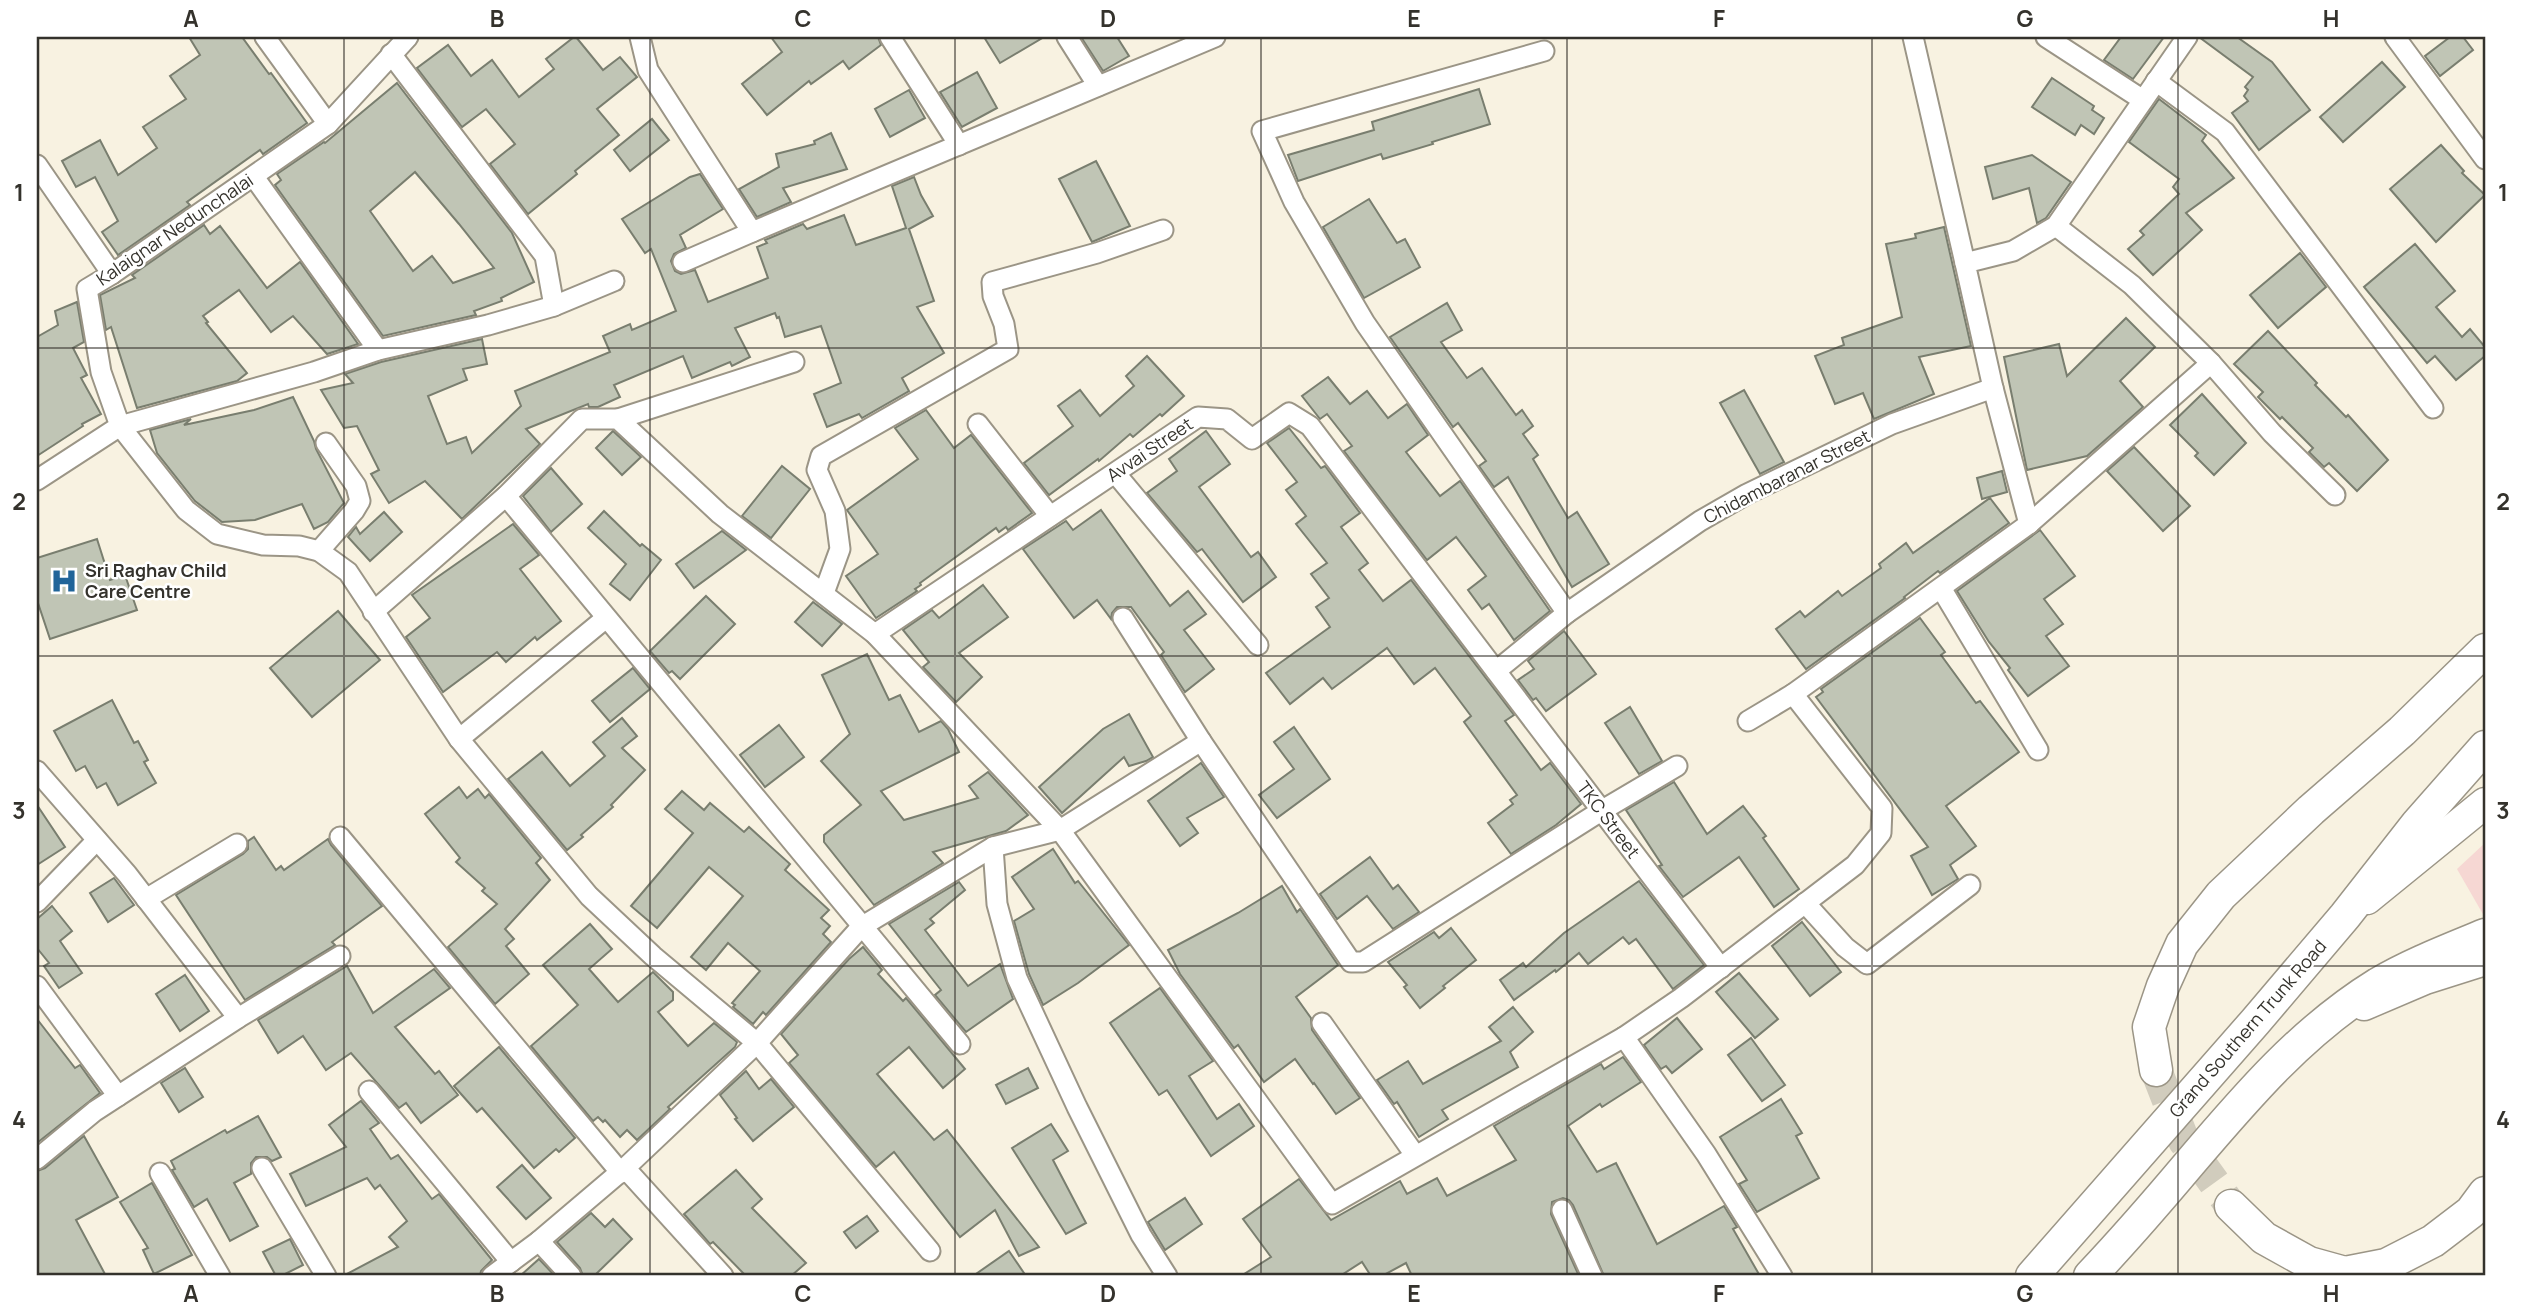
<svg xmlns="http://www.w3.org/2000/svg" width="2522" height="1313" font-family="Manrope,sans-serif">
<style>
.green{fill:#f6d7d3}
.building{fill:#c0c5b5;stroke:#797e6f;stroke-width:2;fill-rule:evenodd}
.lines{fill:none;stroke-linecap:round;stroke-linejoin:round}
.trunk-tunnel{stroke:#d1ccbd;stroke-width:32;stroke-dasharray:32 16;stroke-linecap:butt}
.minor-casing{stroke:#9b9586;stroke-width:23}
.primary-casing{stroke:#9b9586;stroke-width:33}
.trunk-casing{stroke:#9b9586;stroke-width:35}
.minor{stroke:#fff;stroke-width:19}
.primary{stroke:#fff;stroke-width:30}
.trunk{stroke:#fff;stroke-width:32}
.grid{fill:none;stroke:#34322c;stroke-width:2;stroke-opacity:0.55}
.labels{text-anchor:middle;stroke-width:5;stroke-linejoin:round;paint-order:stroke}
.street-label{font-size:18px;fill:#34322c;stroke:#fff}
.poi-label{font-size:18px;font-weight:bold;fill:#34322c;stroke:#fff;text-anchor:start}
.neatline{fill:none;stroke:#34322c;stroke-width:2.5}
.grid-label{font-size:23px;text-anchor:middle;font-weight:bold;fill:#34322c}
</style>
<rect width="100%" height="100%" fill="#f8f2e1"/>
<!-- green -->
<path class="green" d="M2485 843V915L2484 916 2457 869Z"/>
<!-- building -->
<g class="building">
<path d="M189 37H242L269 74 271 73 307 123 263 154 260 150 187 202 190 205 118 255 102 232 118 221 95 177 76 187 62 161 100 140 118 175 157 148 143 127 186 99 170 76 200 55Z"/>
<path d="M574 37H576L603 70 620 57 637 77 597 109 619 135 575 171 577 174 528 214 490 164 515 144 486 109 462 127 417 68 448 45 471 76 492 60 519 97 554 69 546 59Z"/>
<path d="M771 37H878L881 45 849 69 843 61 811 84 809 81 767 115 742 84 782 52Z"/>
<path d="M984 37H1044L1000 63Z"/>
<path d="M1081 37H1117L1129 56 1103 71Z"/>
<path d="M2121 37H2164L2133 79 2104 60Z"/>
<path d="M2199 37H2237L2272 62 2310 110 2259 150 2232 113 2248 101 2244 96 2248 90 2245 87 2253 77Z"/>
<path d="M2450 37H2463L2473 50 2440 76 2425 56Z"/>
<path d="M2382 62 2405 87 2343 142 2320 117Z"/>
<path d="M977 72 997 108 962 127 940 92Z"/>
<path d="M2052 78 2094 106 2092 110 2104 118 2094 134 2081 125 2075 135 2032 107Z"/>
<path d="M397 83 512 233 534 282 501 298 502 301 474 311 476 315 383 336 275 185 281 180 277 174 324 142 325 143ZM415 172 459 224 494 268 453 283 432 256 413 271 370 211Z"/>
<path d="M1479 89 1490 124 1432 142 1433 144 1383 159 1381 154 1298 181 1288 155 1374 130 1372 122Z"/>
<path d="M909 90 925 118 890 137 875 109Z"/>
<path d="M2159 99 2206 135 2202 141 2234 178 2186 213 2202 230 2153 275 2128 249 2144 235 2140 231 2179 194 2173 187 2179 179 2129 142Z"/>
<path d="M652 119 669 140 630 171 614 150Z"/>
<path d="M831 133 847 169 783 188 791 202 757 217 739 189 779 167 776 154 815 144 814 141Z"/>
<path d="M2441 145 2464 171 2462 173 2485 195 2436 242 2390 189Z"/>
<path d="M2032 155 2071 182 2046 218 2037 223 2029 188 1993 199 1985 167Z"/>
<path d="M1096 161 1130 226 1092 242 1059 179Z"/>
<path d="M700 174 723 209 680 235 686 248 674 254 671 261 675 271 681 274 695 270 708 302 768 278 757 247 767 243 765 240 803 224 807 229 844 215 856 245 906 228 892 186 914 177 921 195 933 216 909 229 934 301 917 307 944 353 902 378 909 391 862 418 859 414 827 427 814 394 841 383 821 326 785 337 779 317 777 318 775 313 735 328 750 357 732 366 730 362 692 378 683 356 614 385 620 397 598 407H589L588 404 526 429 540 444 462 519 425 481 389 503 371 474 379 470 357 426 344 428 321 390 353 383 345 374 381 362 482 339 487 364 463 369 467 380 428 396 447 444 466 437 472 453 521 406 515 391 610 352 603 336 630 324 632 330 676 311 651 249 645 253 622 219 690 177Z"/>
<path d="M1369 199 1397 243 1405 239 1420 267 1364 298 1323 227Z"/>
<path d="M204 225 210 234 220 226 267 288 300 262 358 344 327 354 293 316 271 332 239 290 203 316 208 322 206 323 247 373 237 381 137 408 111 327 106 330 100 295 135 278 132 275Z"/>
<path d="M1944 227 1971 346 1919 357 1934 394 1874 419 1863 393 1835 404 1815 356 1844 345 1842 338 1902 317 1886 244 1916 238 1915 234Z"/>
<path d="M2415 244 2455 291 2436 307 2462 337 2470 329 2485 347V356L2456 380 2435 356 2427 363 2364 287Z"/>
<path d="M2300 253 2326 287 2278 328 2250 295Z"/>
<path d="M77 302 84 342 73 348 87 375 81 378 101 414 82 424 83 426 37 456V337L58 325 55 311Z"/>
<path d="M1447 303 1462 330 1441 342 1467 378 1482 368 1516 415 1522 410 1533 426 1523 434 1538 455 1533 459 1568 518 1577 512 1609 564 1572 587 1508 477 1494 487 1479 466 1486 461 1458 423 1453 427 1390 337Z"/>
<path d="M2126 318 2155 347 2120 381 2143 407 2087 456 2027 470 2004 357 2059 344 2067 376Z"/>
<path d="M2268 331 2317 383 2315 385 2346 417 2348 415 2388 460 2357 491 2329 463 2324 467 2309 452 2313 448 2282 417 2280 419 2258 397 2263 392 2234 364Z"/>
<path d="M1147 356 1184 396 1162 416 1160 414 1133 437 1130 434 1099 461 1098 459 1049 495 1024 463 1073 426 1058 406 1080 390 1100 416 1134 386 1126 376Z"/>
<path d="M1328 377 1350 404 1367 391 1388 418 1407 404 1428 435 1406 452 1440 496 1460 481 1550 611 1514 640 1489 604 1482 609 1468 590 1486 576 1456 537 1427 560 1344 451 1352 446 1327 414 1320 419 1302 396Z"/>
<path d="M1744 390 1784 462 1760 474 1720 403Z"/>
<path d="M2202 394 2246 443 2214 475 2195 456 2198 453 2170 425Z"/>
<path d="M293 397 314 441 316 449 344 503 328 522 314 529 302 504 255 520 222 522 195 501 157 453 150 430 191 419 184 425 254 410Z"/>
<path d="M926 410 954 448 971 435 1032 513 1008 530 1006 527 999 532 996 528 920 583 921 585 915 589 917 591 876 618 846 576 878 554 847 510 918 459 895 428Z"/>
<path d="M1289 428 1321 468 1325 466 1360 513 1341 527 1368 563 1359 570 1383 601 1411 580 1514 715 1505 721 1541 770 1550 763 1581 804 1556 825 1511 854 1488 823 1513 804 1510 800 1517 795 1464 722 1471 716 1435 668 1414 684 1387 648 1332 689 1323 678 1290 704 1266 673 1330 627 1316 607 1329 598 1311 574 1327 563 1296 524 1306 516 1286 490 1297 482 1267 443Z"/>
<path d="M613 431 641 457 622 475 596 448Z"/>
<path d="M1206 431 1230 464 1199 487 1251 557 1258 552 1276 577 1243 602 1202 549 1197 552 1147 493 1177 471 1169 459Z"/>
<path d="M2134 447 2190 506 2163 531 2107 471Z"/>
<path d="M782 466 810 489 771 538 742 516Z"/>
<path d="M551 468 582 504 551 532 523 496Z"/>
<path d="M2002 471 2007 492 1982 499 1977 478Z"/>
<path d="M1990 498 2009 523 1940 573 1938 571 1904 597 1905 598 1806 669 1776 629 1800 611 1805 617 1838 591 1842 596 1881 568 1879 564 1906 543 1913 553Z"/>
<path d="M1101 510 1170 606 1188 591 1206 614 1184 630 1214 669 1185 692 1161 655 1164 652 1131 607H1117L1112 613 1111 619 1097 600 1074 618 1023 549 1066 521 1073 530Z"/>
<path d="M604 511 640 546 642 544 661 560 630 600 610 584 626 564 588 528Z"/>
<path d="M384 512 402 532 370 561 348 537 356 527 360 534Z"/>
<path d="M513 524 539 555 520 569 561 621 537 640 535 637 506 662 497 652 443 692 406 637 430 618 412 595Z"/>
<path d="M2040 530 2075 576 2044 599 2063 624 2046 636 2069 666 2028 696 2008 670 2010 668 1989 642 1957 591Z"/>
<path d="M722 531 746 550 694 588 676 564Z"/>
<path d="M97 539 110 580 125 575 137 610 50 639 37 600V558Z"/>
<path d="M983 585 1008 617 959 653 982 677 956 702 923 667 929 662 903 630 932 610 939 618Z"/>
<path d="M706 596 735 624 680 679 672 671 669 673 650 651Z"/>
<path d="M813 602 842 624 822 646 795 622Z"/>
<path d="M338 611 380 660 312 717 270 668Z"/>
<path d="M1920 618 1945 652 1941 655 1976 703 1980 701 2019 752 1946 806 1976 846 1950 865 1958 879 1932 895 1911 856 1928 847 1816 697 1823 692 1821 689Z"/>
<path d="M1564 631 1596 674 1546 711 1536 698 1533 700 1518 680 1534 669 1528 661Z"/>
<path d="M867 654 889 700 900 695 919 732 941 721 948 729 959 752 881 791 904 820 978 798 969 786 988 772 1028 815 1006 831 933 852 943 863 874 905 824 842V835L861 805 821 761 850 734 822 675Z"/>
<path d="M633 668 650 689 610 722 592 701Z"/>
<path d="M112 700 134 743 138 741 148 760 144 762 156 783 118 805 106 783 97 788 85 766 76 771 54 731Z"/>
<path d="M1630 707 1662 761 1639 774 1605 723Z"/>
<path d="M1129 714 1153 757 1146 761 1129 766 1124 757 1062 813 1039 787 1103 729Z"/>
<path d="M622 718 637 736 622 748 645 770 611 805 613 807 581 835 583 837 567 850 508 779 542 752 570 786 605 756 593 742Z"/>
<path d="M779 725 804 757 765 787 740 755Z"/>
<path d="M1294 727 1330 779 1277 818 1259 795 1294 769 1274 742Z"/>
<path d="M1201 763 1224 797 1187 818 1198 833 1180 846 1148 801Z"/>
<path d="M1674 782 1707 834 1743 806 1766 836 1763 838 1799 889 1774 907 1739 857 1683 897 1659 866 1662 865 1626 810Z"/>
<path d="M459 787 467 798 478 789 485 798 489 794 541 858 536 863 550 880 505 929 514 939 506 946 529 974 495 1004 448 947 497 904 482 891 485 888 456 862 460 858 425 814Z"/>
<path d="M682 791 704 810 710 803 744 832 749 827 790 864 785 870 829 910 821 918 830 926 823 934 831 942 766 1015 763 1012 753 1024 733 1007 735 1005 732 1003 760 971 728 943 706 970 691 957 743 896 709 867 657 928 631 906 693 833 665 809Z"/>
<path d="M37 805 65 847 37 865Z"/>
<path d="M254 837 276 870 281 866 284 870 328 839 331 845 382 906 332 942 335 945 245 1000 176 895 243 854 248 849V841Z"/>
<path d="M1053 849 1075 883 1078 881 1129 945 1078 983 1043 1005 1029 974 1014 921 1034 909 1012 877Z"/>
<path d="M1370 857 1393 889 1398 885 1419 912 1393 929 1367 896 1337 919 1320 894Z"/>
<path d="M114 878 134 905 108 922 90 893Z"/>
<path d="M1639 881 1704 965 1673 989 1636 939 1629 944 1623 937 1588 964 1579 953 1556 972 1555 970 1514 1000 1500 980 1523 963 1526 967 1564 933Z"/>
<path d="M959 882 965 890 930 919 934 923 925 930 968 986 1000 964 1013 999 966 1032 935 995 941 990 889 924Z"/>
<path d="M1282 886 1297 912 1300 909 1338 965 1296 997 1311 1018 1312 1030 1360 1098 1336 1114 1314 1083 1313 1084 1295 1059 1264 1082 1238 1045 1234 1048 1180 974 1168 950 1238 913Z"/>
<path d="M52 906 72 931 60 941 82 973 59 988 44 966 49 963 37 948V919Z"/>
<path d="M1802 922 1841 972 1810 996 1772 946Z"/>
<path d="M590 924 612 949 589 969 618 1002 653 972 673 992V1000L658 1012 688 1046 714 1023 737 1042 735 1047 668 1107 670 1109 637 1140 627 1130 620 1137 605 1120 603 1122 598 1117 593 1121 531 1046 578 1005 543 965Z"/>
<path d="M1451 928 1476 960 1443 986 1445 988 1420 1008 1404 987 1407 985 1388 962 1434 932 1439 938Z"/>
<path d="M863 947 882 970 878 974 903 1001 906 998 965 1069 943 1088 909 1047 877 1074 934 1140 947 1130 1039 1247 1019 1256 995 1210 960 1237 894 1152 876 1167 789 1063 798 1055 781 1034 849 959Z"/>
<path d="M347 966 373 1013 434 969 450 988 395 1027 435 1074 439 1071 458 1095 421 1123 406 1103 399 1108 351 1053 326 1070 303 1036 278 1053 258 1020Z"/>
<path d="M1739 973 1778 1019 1755 1038 1716 992Z"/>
<path d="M185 975 209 1011 180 1031 156 994Z"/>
<path d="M1160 988 1213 1061 1189 1076 1217 1119 1239 1104 1254 1126 1211 1156 1167 1090 1159 1095 1110 1023Z"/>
<path d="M1513 1007 1533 1032 1510 1052 1518 1067 1442 1110 1448 1119 1419 1137 1397 1102 1394 1104 1377 1080 1408 1061 1423 1084 1501 1041 1489 1027Z"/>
<path d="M1677 1018 1702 1049 1672 1073 1666 1066 1661 1069 1644 1045Z"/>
<path d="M37 1019 75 1068 80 1065 100 1093 37 1143Z"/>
<path d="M1751 1038 1785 1085 1762 1101 1728 1055Z"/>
<path d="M499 1047 575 1138 559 1152 556 1149 534 1168 482 1108 477 1112 454 1086Z"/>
<path d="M1623 1057 1641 1082 1602 1107 1600 1104 1568 1126 1597 1172 1616 1163 1657 1244 1724 1206 1737 1227 1733 1229 1760 1276H1604L1573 1205 1569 1200 1563 1198 1552 1202 1551 1214 1579 1276H1412L1406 1263 1382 1276H1371L1362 1262 1340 1276H1241L1271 1257 1243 1219 1299 1179 1331 1220 1400 1181 1407 1194 1437 1178 1447 1196 1516 1160 1494 1126 1601 1064 1604 1069Z"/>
<path d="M185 1068 203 1097 179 1112 161 1083Z"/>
<path d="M1028 1068 1038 1088 1006 1104 996 1085Z"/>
<path d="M746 1071 759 1089 771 1079 794 1107 753 1141 735 1119 737 1118 720 1095Z"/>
<path d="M1781 1099 1802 1133 1796 1136 1819 1178 1757 1212 1739 1184 1747 1180 1720 1137Z"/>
<path d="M361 1101 379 1123 370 1129 391 1159 398 1155 432 1199 439 1194 492 1260 481 1271 480 1276H343L398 1247 389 1237 407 1221 380 1185 375 1189 367 1178 306 1206 290 1174 346 1147 329 1125Z"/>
<path d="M258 1116 281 1157 272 1161 267 1157H256L251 1163V1174L234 1183 258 1226 230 1241 207 1199 194 1207 172 1170 175 1169 171 1161 225 1130 227 1133Z"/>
<path d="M1051 1124 1068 1151 1053 1160 1086 1223 1066 1234 1012 1148Z"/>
<path d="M84 1136 118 1197 76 1220 106 1276H37V1171L45 1168Z"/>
<path d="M522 1165 551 1198 526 1219 497 1187Z"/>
<path d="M736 1170 762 1199 752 1208 806 1263 791 1276H746L713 1242 710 1244 684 1214Z"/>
<path d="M152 1183 192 1255 154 1274 143 1250 148 1248 120 1202Z"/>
<path d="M1185 1198 1202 1224 1165 1250 1148 1222Z"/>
<path d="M591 1213 605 1227 613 1219 632 1239 594 1276H583L580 1268 557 1242Z"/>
<path d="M867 1216 878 1231 856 1248 844 1232Z"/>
<path d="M290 1239 303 1265 281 1276H276L263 1252Z"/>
<path d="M1009 1251 1026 1276H973Z"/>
<path d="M539 1259 555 1276H520Z"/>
</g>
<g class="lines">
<!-- trunk-tunnel -->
<path class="trunk-tunnel" d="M2156 1070 2184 1141 2231 1206"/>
<defs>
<g id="minor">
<path d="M265 37 328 124"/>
<path d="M640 37 648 70 752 232 1215 37"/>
<path d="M890 37 959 145"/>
<path d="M1067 37 1098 86"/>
<path d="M1913 37 1965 263"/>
<path d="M2046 37 2143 100"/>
<path d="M2395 37 2485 159"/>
<path d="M1544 51 1262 131 1294 202 1365 323 1567 613"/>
<path d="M391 54 545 256 554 306 488 325 378 350 314 372 120 426 186 510 217 534 263 545 299 546 319 551 348 572 459 739 589 896 653 956 757 1043 930 1251"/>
<path d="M2156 81 2225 132 2433 408"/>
<path d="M37 165 112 274"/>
<path d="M254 177 378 350"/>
<path d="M2056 226 2132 285 2211 363 2272 433 2335 495"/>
<path d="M683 262 752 232"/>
<path d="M554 306 614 281"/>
<path d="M618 419 794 362"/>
<path d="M978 424 1050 516"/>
<path d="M1116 474 1258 645"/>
<path d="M37 480 120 426 101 372 87 289 112 274 328 124 408 37"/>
<path d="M506 496 960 1044"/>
<path d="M2029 524 2211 363"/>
<path d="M319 551 354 511 360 501 356 486 326 443"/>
<path d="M1941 588 2038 750"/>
<path d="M824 593 840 549 835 511 817 470 821 456 1008 349 1004 324 993 296 992 282 1097 253 1163 230"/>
<path d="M373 612 506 496 582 419H618L720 514 875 634 1060 830 1332 1204 1624 1037 1681 998 1855 865 1881 833 1882 808 1793 694"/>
<path d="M1123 618 1201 741 1351 962H1363L1601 811 1677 766"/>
<path d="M875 634 1198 417 1227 419 1252 439 1289 413 1310 426 1721 968"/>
<path d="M1496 671 1567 613 1700 521 1747 494 1892 424 1993 388"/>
<path d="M1748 721 1793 694 2029 524 1993 388 1965 263 2013 251 2056 226 2187 37"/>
<path d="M459 739 606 618"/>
<path d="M37 771 127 874 238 1018"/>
<path d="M340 837 621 1173"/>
<path d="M993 847 997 904 1017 978 1077 1107 1141 1235 1167 1276"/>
<path d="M146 899 237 844"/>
<path d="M37 902 97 840"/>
<path d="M1805 903 1845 947 1867 964 1970 885"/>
<path d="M37 986 118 1096"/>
<path d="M1322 1023 1415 1155"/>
<path d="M1624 1037 1706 1154 1782 1276"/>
<path d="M369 1091 511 1262"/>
<path d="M37 1159 95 1111 238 1018 340 956"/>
<path d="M262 1168 326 1276"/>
<path d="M625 1168 723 1276"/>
<path d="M160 1173 220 1276"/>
<path d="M1562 1210 1592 1276"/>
<path d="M539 1241 571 1276"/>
<path d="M492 1276 539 1241 625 1168 757 1043 861 927 993 847 1060 830 1201 741"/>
</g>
<g id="primary">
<path d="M2367 899 2485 803"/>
<path d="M2364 1005 2425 979 2485 960"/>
</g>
<g id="trunk">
<path d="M2156 1070 2149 1027 2163 986 2182 944 2221 895 2311 810 2402 731 2485 650"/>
<path d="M2231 1206 2264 1238 2309 1263 2345 1273 2386 1265 2433 1241 2471 1212 2485 1193"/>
<path d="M2032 1276 2255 1022 2345 916 2417 824 2485 747"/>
<path d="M2090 1276C2124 1240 2157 1202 2189 1164 2246 1097 2302 1031 2378 984 2412 964 2449 950 2485 935"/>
</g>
</defs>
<!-- minor casing -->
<use href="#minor" class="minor-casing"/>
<!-- primary casing -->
<use href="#primary" class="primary-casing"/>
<!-- trunk casing -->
<use href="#trunk" class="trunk-casing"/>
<!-- minor -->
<use href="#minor" class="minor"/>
<!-- primary -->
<use href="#primary" class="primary"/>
<!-- trunk -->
<use href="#trunk" class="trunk"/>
</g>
<!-- grid -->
<path class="grid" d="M344 37V1276M650 37V1276M955 37V1276M1261 37V1276M1567 37V1276M1872 37V1276M2178 37V1276M37 348H2485M37 656H2485M37 966H2485"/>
<!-- icons -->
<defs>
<symbol id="hospital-bare" viewBox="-9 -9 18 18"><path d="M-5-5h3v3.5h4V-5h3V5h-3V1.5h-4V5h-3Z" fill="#206499" stroke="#fff" stroke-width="2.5" paint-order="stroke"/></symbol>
</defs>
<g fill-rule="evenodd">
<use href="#hospital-bare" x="45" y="562" width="38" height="38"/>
</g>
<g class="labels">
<!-- street labels -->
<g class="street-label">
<text transform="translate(175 230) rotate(-34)" y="6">Kalaignar Nedunchalai</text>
<text transform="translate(1150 450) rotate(-34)" y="6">Avvai Street</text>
<text transform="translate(1787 477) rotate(-27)" y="6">Chidambaranar Street</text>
<text transform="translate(1608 820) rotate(53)" y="6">TKC Street</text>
<text transform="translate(2248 1029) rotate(-49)" y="6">Grand Southern Trunk Road</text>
</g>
<!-- poi labels -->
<g class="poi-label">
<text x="85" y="577">Sri Raghav Child<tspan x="85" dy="21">Care Centre</tspan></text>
</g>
</g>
<!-- border -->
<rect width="2522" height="1313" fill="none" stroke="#ffffff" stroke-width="77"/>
<rect x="38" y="38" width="2446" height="1236" class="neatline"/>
<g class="grid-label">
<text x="191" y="27">A</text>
<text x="497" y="27">B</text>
<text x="803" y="27">C</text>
<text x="1108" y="27">D</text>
<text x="1414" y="27">E</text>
<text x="1719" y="27">F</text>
<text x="2025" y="27">G</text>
<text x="2331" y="27">H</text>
<text x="19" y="201">1</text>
<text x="2503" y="201">1</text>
<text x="19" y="510">2</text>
<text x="2503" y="510">2</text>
<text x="19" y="819">3</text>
<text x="2503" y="819">3</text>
<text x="19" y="1128">4</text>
<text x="2503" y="1128">4</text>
<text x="191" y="1302">A</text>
<text x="497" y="1302">B</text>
<text x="803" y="1302">C</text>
<text x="1108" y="1302">D</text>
<text x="1414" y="1302">E</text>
<text x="1719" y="1302">F</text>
<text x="2025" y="1302">G</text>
<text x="2331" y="1302">H</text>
</g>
</svg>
